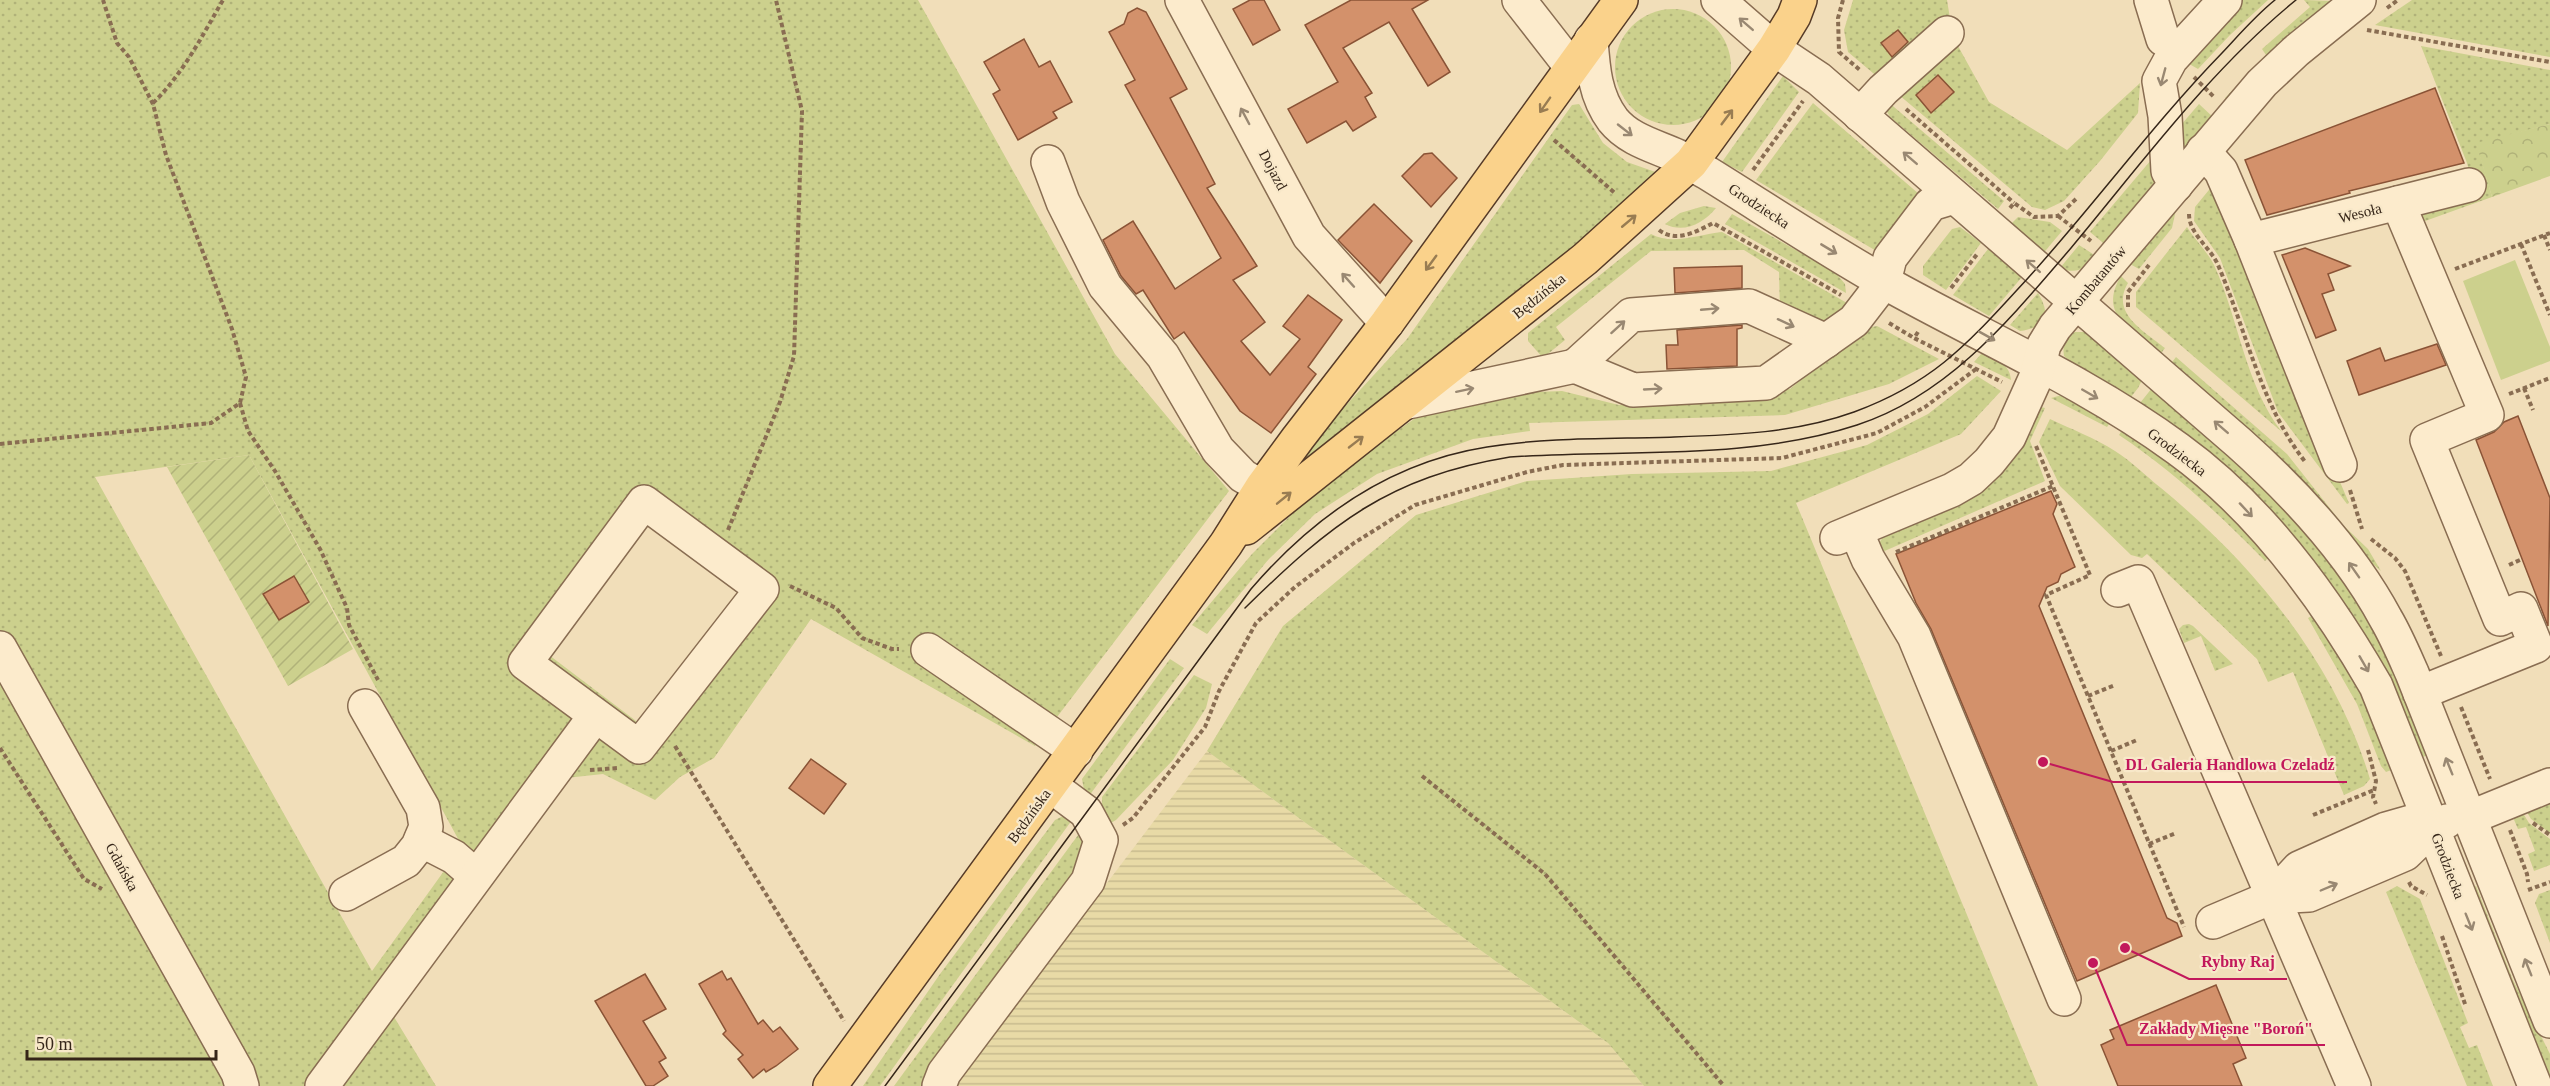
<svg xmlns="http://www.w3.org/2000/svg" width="2550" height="1086" font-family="Georgia,serif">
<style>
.farmland{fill:url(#farmland-rules)}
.grass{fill:url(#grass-dots);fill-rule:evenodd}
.forest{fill:url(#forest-crowns)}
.garden{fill:url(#garden-furrows)}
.pitch{fill:#ccd08d}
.building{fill:#d3916b;stroke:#8a5336;stroke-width:1.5}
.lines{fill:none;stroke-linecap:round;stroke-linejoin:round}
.minor-casing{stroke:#896d52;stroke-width:36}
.major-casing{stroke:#563b28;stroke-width:36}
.path{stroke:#896d52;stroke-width:4;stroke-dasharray:4.5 3;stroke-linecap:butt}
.minor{stroke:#fcebcc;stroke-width:33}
.major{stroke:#fad28b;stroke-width:33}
.tram{stroke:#362619;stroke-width:1.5}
.oneway{stroke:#998872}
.oneway2{stroke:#987c52}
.labels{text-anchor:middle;stroke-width:4.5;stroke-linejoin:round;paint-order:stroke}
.street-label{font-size:15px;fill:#362619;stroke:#f8e8c9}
.leader{fill:none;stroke:#c2185b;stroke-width:2}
.callout-dot{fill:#c2185b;stroke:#f8e8c9;stroke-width:2}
.callout-label{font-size:16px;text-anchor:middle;font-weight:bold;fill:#c2185b;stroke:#f8e8c9;stroke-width:4.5;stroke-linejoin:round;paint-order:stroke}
</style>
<defs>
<pattern id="farmland-rules" width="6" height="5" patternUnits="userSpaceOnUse" patternTransform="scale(1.5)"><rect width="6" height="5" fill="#e8daa6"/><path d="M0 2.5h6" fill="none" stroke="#c8bb8e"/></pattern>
<pattern id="grass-dots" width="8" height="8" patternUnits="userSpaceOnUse" patternTransform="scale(1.5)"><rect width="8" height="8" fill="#ccd08d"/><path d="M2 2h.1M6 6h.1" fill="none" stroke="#b0b279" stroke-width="1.8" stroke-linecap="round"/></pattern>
<pattern id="forest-crowns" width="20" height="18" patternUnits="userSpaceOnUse" patternTransform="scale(1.5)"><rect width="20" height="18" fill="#ccd08d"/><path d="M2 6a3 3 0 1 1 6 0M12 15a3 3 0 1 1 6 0" fill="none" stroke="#b0b279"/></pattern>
<pattern id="garden-furrows" width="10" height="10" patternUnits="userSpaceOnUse" patternTransform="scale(1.5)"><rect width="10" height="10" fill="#ccd08d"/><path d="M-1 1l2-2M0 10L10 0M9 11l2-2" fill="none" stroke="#b0b279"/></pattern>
</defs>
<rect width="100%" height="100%" fill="#f1deb9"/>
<!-- farmland -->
<path class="farmland" d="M1207 751 1608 1043 1644 1086H953Z"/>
<!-- grass -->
<g class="grass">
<path d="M0 0H918L1115 354 1229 491 1035 746 811 619 714 758 680 777 655 800 603 774 566 778 391 1012 436 1086H0ZM249 455 462 846 372 971 95 477ZM643 522 742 596 644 727 545 652Z"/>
<path d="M1853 0H1947L1953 37 1989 102 2067 150 2140 83 2138 113 2100 161 2064 201 2045 210 2032 207 1848 52 1844 30Z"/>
<path d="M2241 0H2268L2230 35 2198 69 2184 61Z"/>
<path d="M2304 0 2332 1 2228 100 2225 98 2266 55 2262 49 2310 7Z"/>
<path d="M2412 0H2550V57L2375 25Z"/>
<circle cx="1673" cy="67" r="58"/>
<path d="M2421 46 2550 70V124L2477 144 2492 197 2414 225 2411 210 2473 186 2467 163Z"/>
<path d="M1783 76 1799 92 1742 172 1722 162Z"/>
<path d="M1887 101 2004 201 1998 209 1890 117 1886 110Z"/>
<path d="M1813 103 1919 194 1878 252 1756 180Z"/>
<path d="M1579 104 1603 143 1627 162 1664 175 1292 470 1302 453 1407 339 1572 105Z"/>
<path d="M2199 104 2214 118 2181 158 2175 132Z"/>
<path d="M2157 153 2156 179 2152 191 2108 247 2090 232Z"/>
<path d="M2213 185 2349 503 2347 504 2278 412 2220 258 2194 221 2195 207Z"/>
<path d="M2177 205 2172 228 2139 269 2130 264Z"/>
<path d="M1704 206 1716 208C1704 223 1684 234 1665 224L1680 213Z"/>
<path d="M1732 214 1835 272 1845 284 1846 293 1725 224Z"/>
<path d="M2018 217 2050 222 2062 231 2041 256 2012 223Z"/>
<path d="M1960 227 1981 243 1946 290 1923 275V266L1952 229Z"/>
<path d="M2187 227C2195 240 2207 251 2214 265 2239 319 2245 385 2282 432L2136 307V292Z"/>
<path d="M1722 232 1847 303C1842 317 1816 330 1802 325 1795 323 1787 317 1780 313L1779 272 1744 250 1651 251 1556 327 1565 340 1543 358 1528 341V333L1651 234C1673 246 1699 234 1722 232Z"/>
<path d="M2079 245 2099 258C2085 268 2077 275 2060 268Z"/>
<path d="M1988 249 2022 277 1989 316 1953 295Z"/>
<path d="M2121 276 2128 283C2110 313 2144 331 2165 348L2159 356C2133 331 2097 315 2121 276Z"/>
<path d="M2038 293C2051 315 2047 327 2020 331L2010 325Z"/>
<path d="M1877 326 1939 359 1889 384 1785 415 1529 423 1530 431 1473 439 1377 474 1315 514 1268 560 1207 634 1192 625 1252 554 1326 480 1430 408 1484 394 1562 391 1619 405 1790 389 1862 329Z"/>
<path d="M2075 332H2085L2143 378 2138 388 2131 397 2072 363 2064 356C2062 344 2065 337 2075 332Z"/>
<path d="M1982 353C1995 360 2010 363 2011 380L1974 362Z"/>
<path d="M2176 357 2287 454 2344 526 2368 549 2381 571 2356 550 2169 366Z"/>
<path d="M1977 376 2001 391 1961 434 1796 503 2038 1086H1644L1608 1043 1207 751 1283 626 1416 515 1527 481 1632 474 1771 471 1867 445 1928 414Z"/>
<path d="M2152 388C2210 438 2274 487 2321 549 2369 611 2399 683 2433 753L2420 758 2357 625 2338 593 2311 558 2206 452 2140 403Z"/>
<path d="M2062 395 2112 420 2107 427 2051 398Z"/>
<path d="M2041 407 2045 408 2030 441 2045 481 1880 553 1879 543 1885 534Z"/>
<path d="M2050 419C2071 429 2095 438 2115 451 2131 461 2146 476 2161 488 2254 565 2335 662 2370 779L2364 786 2344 795 2293 672 2268 682 2257 659 2147 554 2142 558 2131 555 2060 486 2039 442Z"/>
<path d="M2124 427 2164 453 2272 554 2265 561C2219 514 2173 471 2119 435Z"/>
<path d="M2317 613 2358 684 2394 769 2386 772 2381 766 2357 704 2308 618Z"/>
<path d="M2189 624 2193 626 2233 664 2215 671 2201 636 2184 643 2179 629 2183 625Z"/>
<path d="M1170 659 1184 668 1086 800 1082 779Z"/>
<path d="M1194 675 1212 684 1206 708 1173 760 1116 820 1109 824 1102 812V797Z"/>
<path d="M2550 793V833L2531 819 2522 804Z"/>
<path d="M2518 805 2529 823 2550 839V865L2534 871 2528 854 2535 851 2526 827 2518 829 2509 808Z"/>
<path d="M1063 816 1072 820 880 1086H863L940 974 1055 820Z"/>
<path d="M1081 831 1085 842 1082 863 927 1086H894Z"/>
<path d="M2397 886 2420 899 2468 1023 2460 1027 2469 1048 2477 1045 2493 1086H2467L2386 892Z"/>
<path d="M2476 886 2513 980 2550 1054V1086L2469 889Z"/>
<path d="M2550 890V943L2535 903 2539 894Z"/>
</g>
<!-- forest -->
<path class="forest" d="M2550 124V176L2492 197 2476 143Z"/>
<!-- garden -->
<path class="garden" d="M249 455 353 649 288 686 167 467Z"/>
<!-- pitch -->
<path class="pitch" d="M2515 260 2550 347V361L2501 380 2463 281Z"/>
<!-- building -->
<g class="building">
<path d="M1250 0H1264L1280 30 1253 45 1233 9Z"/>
<path d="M1351 0H1428L1412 9 1450 72 1428 86 1389 22 1343 48 1372 93 1365 97 1376 117 1353 131 1346 121 1307 143 1288 109 1338 82 1305 25Z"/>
<path d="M1137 8 1146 12 1187 89 1170 98 1215 184 1207 188 1257 266 1233 280 1265 322 1241 341 1270 375 1300 339 1283 326 1308 295 1342 320 1308 367 1316 374 1271 433 1240 411 1184 332 1174 339 1143 290 1136 294 1121 276 1103 240 1133 221 1175 289 1221 258 1125 85 1135 80 1109 32 1124 24 1128 13Z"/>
<path d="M1898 30 1908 42 1892 57 1881 43Z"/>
<path d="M1024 39 1039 67 1050 61 1072 102 1053 112 1057 118 1018 140 993 94 1000 90 984 62Z"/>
<path d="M1938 75 1954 92 1931 113 1916 95Z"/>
<path d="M2435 88 2464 163 2349 191 2350 193 2267 215 2245 160Z"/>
<path d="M1432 153 1457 178 1431 207 1402 176 1424 154Z"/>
<path d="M1374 204 1412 241 1380 283 1338 240Z"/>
<path d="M2305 248 2350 266 2328 274 2334 290 2322 294 2336 330 2316 338 2282 255Z"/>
<path d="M1742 266V288L1675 293 1674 268Z"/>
<path d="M1742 325V328L1737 329V366L1667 369 1666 345H1678L1677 330Z"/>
<path d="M2437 344 2446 365 2359 395 2347 361 2380 348 2385 361Z"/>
<path d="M2518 416 2550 498 2548 626 2476 440 2494 432 2504 422Z"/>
<path d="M2051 491 2057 504 2053 514 2075 567 2061 574 2058 582 2047 587 2039 606 2167 918 2177 923 2182 936 2077 981 1931 629 1916 603 1896 554Z"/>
<path d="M294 576 309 602 279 620 263 594Z"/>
<path d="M811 759 846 784 824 814 789 788Z"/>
<path d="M722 971 727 980 731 978 758 1024 763 1020 773 1032 780 1027 798 1049 776 1066 766 1072 764 1069 753 1078 738 1059 743 1055 723 1034 726 1031 699 984Z"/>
<path d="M645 974 666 1009 643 1021 666 1058 659 1062 668 1076 653 1086H646L595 1001Z"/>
<path d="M2216 985 2246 1058 2233 1064 2242 1086H2118L2101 1045 2114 1039 2110 1030Z"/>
</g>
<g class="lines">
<defs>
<g id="minor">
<path d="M1182 0 1309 236 1387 323"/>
<path d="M1519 0 1572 68"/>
<path d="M1718 0 1774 49 1819 79 2239 443C2295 493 2350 552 2386 619 2396 636 2404 655 2412 673L2550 1021"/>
<path d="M2151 0 2163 39"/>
<path d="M1591 40C1593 69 1595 96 1613 120 1629 140 1655 146 1677 156 1688 161 1698 168 1709 174 1767 210 1824 248 1884 282 1982 337 2087 382 2178 449 2261 509 2325 597 2376 686L2535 1086"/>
<path d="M1860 115 1883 90 1947 33"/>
<path d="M2203 151 2221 171 2251 240 2340 465"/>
<path d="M1048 162 1063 202 1105 286 1163 356 1218 450 1243 476 1262 487"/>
<path d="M2176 185 2168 171 2165 116 2159 81 2171 59 2225 0"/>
<path d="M2398 203 2487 415 2427 440 2500 619 2521 609 2536 646 2420 693"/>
<path d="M2251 240 2469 185"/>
<path d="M1575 366 1631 315 1749 306 1826 341"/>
<path d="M1408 402 1575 366 1633 390 1766 383 1854 321 1884 282 1890 258 1931 204 1954 197"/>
<path d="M644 502 762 589 639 747 525 663Z"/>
<path d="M1856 531 1868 559 1914 636 2064 999"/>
<path d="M1837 538 1952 490 1971 479 1989 462 2009 437 2036 377 2044 345 2055 327 2262 83 2296 51 2359 0"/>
<path d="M2118 590 2138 582 2354 1086"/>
<path d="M0 648 238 1073 242 1086"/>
<path d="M928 650 1076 751"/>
<path d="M2469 818 2550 785"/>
<path d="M421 840 454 857 476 876"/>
<path d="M346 894 406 861 418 846 426 827 423 808 365 706"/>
<path d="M2272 897 2299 868 2386 829 2414 821 2433 827 2447 821"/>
<path d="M2213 922 2272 897 2309 895 2398 857 2405 854 2433 827"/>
<path d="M322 1086 595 716"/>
<path d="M939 1086 944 1073 1088 881 1101 840 1086 812 1051 786"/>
</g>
<g id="major">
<path d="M1246 528 1585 259 1691 163 1774 49 1794 16 1800 0"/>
<path d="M830 1086 1226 544 1262 487 1298 438 1387 323 1621 0"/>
</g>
</defs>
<!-- minor casing -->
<use href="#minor" class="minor-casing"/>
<!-- major casing -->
<use href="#major" class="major-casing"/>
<!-- path -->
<g class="path">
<path d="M1843 0 1838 18 1839 52 1861 71"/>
<path d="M2387 8 2398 0"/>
<path d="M2367 30 2550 62"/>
<path d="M2194 77 2214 97"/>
<path d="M153 103C183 74 202 36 223 0"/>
<path d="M1906 109 2014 203"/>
<path d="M1554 140 1616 194"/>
<path d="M1753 170 1803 101"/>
<path d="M2010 208 2014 203 2034 217 2058 216 2076 199"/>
<path d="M2189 214C2189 234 2211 248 2218 265 2247 332 2260 404 2306 463"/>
<path d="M2058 216 2091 241"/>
<path d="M1659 230C1676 243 1696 232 1713 223L1841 295"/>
<path d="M2544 235 2550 250"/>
<path d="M2521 244 2550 315"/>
<path d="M2455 269 2550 233"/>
<path d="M1951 288 1978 253"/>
<path d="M2128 307V292L2149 265"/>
<path d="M1889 323 1914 338"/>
<path d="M1918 332 1914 338 2002 382"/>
<path d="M2524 388 2533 410"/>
<path d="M2509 394 2550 378"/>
<path d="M240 403 248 431 275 471 320 549 347 608 349 625 378 680"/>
<path d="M0 444 211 423 240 403 246 377 232 329 166 155 153 104 129 57 117 43 103 0"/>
<path d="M2036 446 2090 575 2046 595 2184 927"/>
<path d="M2350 490 2362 529"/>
<path d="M728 530 780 402 794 356 802 111 776 0"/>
<path d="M2371 539 2395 558 2405 571 2441 656"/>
<path d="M1896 552 2053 486"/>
<path d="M2509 565 2522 559"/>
<path d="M790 586 836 608 862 638 892 649H899"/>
<path d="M2088 696 2115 685"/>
<path d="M2461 707 2490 779"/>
<path d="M675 746 844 1021"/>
<path d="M0 748 84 879 102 889"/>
<path d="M2368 750 2376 781 2373 797 2376 804"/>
<path d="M2111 751 2137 740"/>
<path d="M590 770 618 768"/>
<path d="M1422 776 1545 874 1724 1086"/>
<path d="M2313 815 2374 790"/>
<path d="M2533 823 2550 835"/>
<path d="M1123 825 1133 818 1205 727 1219 691 1256 623 1295 587 1354 543 1415 505 1527 472 1563 465 1782 458 1877 433 1925 407 1976 369"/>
<path d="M2510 830 2527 874 2528 882"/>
<path d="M2149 844 2176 833"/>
<path d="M2409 882 2411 886 2427 895"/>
<path d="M2528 890 2550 882"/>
<path d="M2442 936 2466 1007"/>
</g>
<!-- minor -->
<use href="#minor" class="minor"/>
<!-- major -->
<use href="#major" class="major"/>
<!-- tram -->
<g class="tram">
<path d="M1245 608C1331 524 1388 477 1510 457 1624 449 1747 461 1857 425 1949 395 2010 319 2071 248 2142 163 2210 70 2296 0"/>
<path d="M885 1086 1251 589C1313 517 1390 462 1487 447 1548 437 1612 439 1674 437 1735 435 1796 433 1854 412 1930 384 1964 348 2017 290 2088 214 2149 128 2222 53 2239 35 2255 16 2275 0"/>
</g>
</g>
<!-- one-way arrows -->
<defs><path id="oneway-shaft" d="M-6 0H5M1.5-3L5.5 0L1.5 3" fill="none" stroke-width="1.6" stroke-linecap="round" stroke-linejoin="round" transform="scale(1.5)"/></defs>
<g class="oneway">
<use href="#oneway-shaft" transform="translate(1746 24) rotate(-139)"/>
<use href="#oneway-shaft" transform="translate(2163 77) rotate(105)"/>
<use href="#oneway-shaft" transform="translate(1245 116) rotate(-118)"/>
<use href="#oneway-shaft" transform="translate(1625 130) rotate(38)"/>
<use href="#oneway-shaft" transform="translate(1910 158) rotate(-139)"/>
<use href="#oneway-shaft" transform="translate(1829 249) rotate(31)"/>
<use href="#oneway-shaft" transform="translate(2033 266) rotate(-139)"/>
<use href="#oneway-shaft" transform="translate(1348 280) rotate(-132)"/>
<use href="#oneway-shaft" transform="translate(1710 309) rotate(-5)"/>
<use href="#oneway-shaft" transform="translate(1786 323) rotate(25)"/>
<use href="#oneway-shaft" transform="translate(1618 327) rotate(-42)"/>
<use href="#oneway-shaft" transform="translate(1987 336) rotate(29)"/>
<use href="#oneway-shaft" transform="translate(1653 389) rotate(-3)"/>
<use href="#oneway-shaft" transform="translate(1465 390) rotate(-12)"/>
<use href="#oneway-shaft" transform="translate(2090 394) rotate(30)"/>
<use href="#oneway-shaft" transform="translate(2221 427) rotate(-139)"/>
<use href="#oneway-shaft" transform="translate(2246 510) rotate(47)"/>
<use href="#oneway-shaft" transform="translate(2354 570) rotate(-125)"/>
<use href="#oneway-shaft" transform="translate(2364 664) rotate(60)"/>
<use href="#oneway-shaft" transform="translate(2449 766) rotate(-112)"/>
<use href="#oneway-shaft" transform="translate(2329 887) rotate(-23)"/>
<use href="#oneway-shaft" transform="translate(2469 922) rotate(68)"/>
<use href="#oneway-shaft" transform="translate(2528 967) rotate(-112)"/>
</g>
<g class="oneway2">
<use href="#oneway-shaft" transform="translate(1545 105) rotate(125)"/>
<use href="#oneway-shaft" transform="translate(1727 117) rotate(-53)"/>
<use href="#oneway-shaft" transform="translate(1629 221) rotate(-40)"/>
<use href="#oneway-shaft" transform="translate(1431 263) rotate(126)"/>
<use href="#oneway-shaft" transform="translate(1356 442) rotate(-38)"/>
<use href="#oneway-shaft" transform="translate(1284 498) rotate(-39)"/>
</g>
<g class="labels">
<!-- street labels -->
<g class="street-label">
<text transform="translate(1273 170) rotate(62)" y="5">Dojazd</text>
<text transform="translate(1759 206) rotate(33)" y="5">Grodziecka</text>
<text transform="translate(2360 213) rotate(-14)" y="5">Wesoła</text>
<text transform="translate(2096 280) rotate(-50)" y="5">Kombatantów</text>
<text transform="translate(1539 296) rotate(-39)" y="5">Będzińska</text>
<text transform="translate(2177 452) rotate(37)" y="5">Grodziecka</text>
<text transform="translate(1029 816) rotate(-54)" y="5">Będzińska</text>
<text transform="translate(2448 866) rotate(69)" y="5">Grodziecka</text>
<text transform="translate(122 867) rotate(61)" y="5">Gdańska</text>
</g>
</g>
<!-- callouts -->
<path class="leader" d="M2043 762L2113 782H2347M2125 948L2189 979H2287M2093 963L2127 1045H2325"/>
<g class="callout-dot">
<circle cx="2043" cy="762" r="6"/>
<circle cx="2125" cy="948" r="6"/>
<circle cx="2093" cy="963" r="6"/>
</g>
<g class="callout-label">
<text x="2230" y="770">DL Galeria Handlowa Czeladź</text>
<text x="2238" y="967">Rybny Raj</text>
<text x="2226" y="1034">Zakłady Mięsne "Boroń"</text>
</g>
<!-- scale -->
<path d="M27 1050v9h189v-9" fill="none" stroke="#362619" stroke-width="3"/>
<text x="36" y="1050" font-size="18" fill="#362619" stroke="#f8e8c9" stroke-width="4.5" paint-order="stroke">50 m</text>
</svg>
